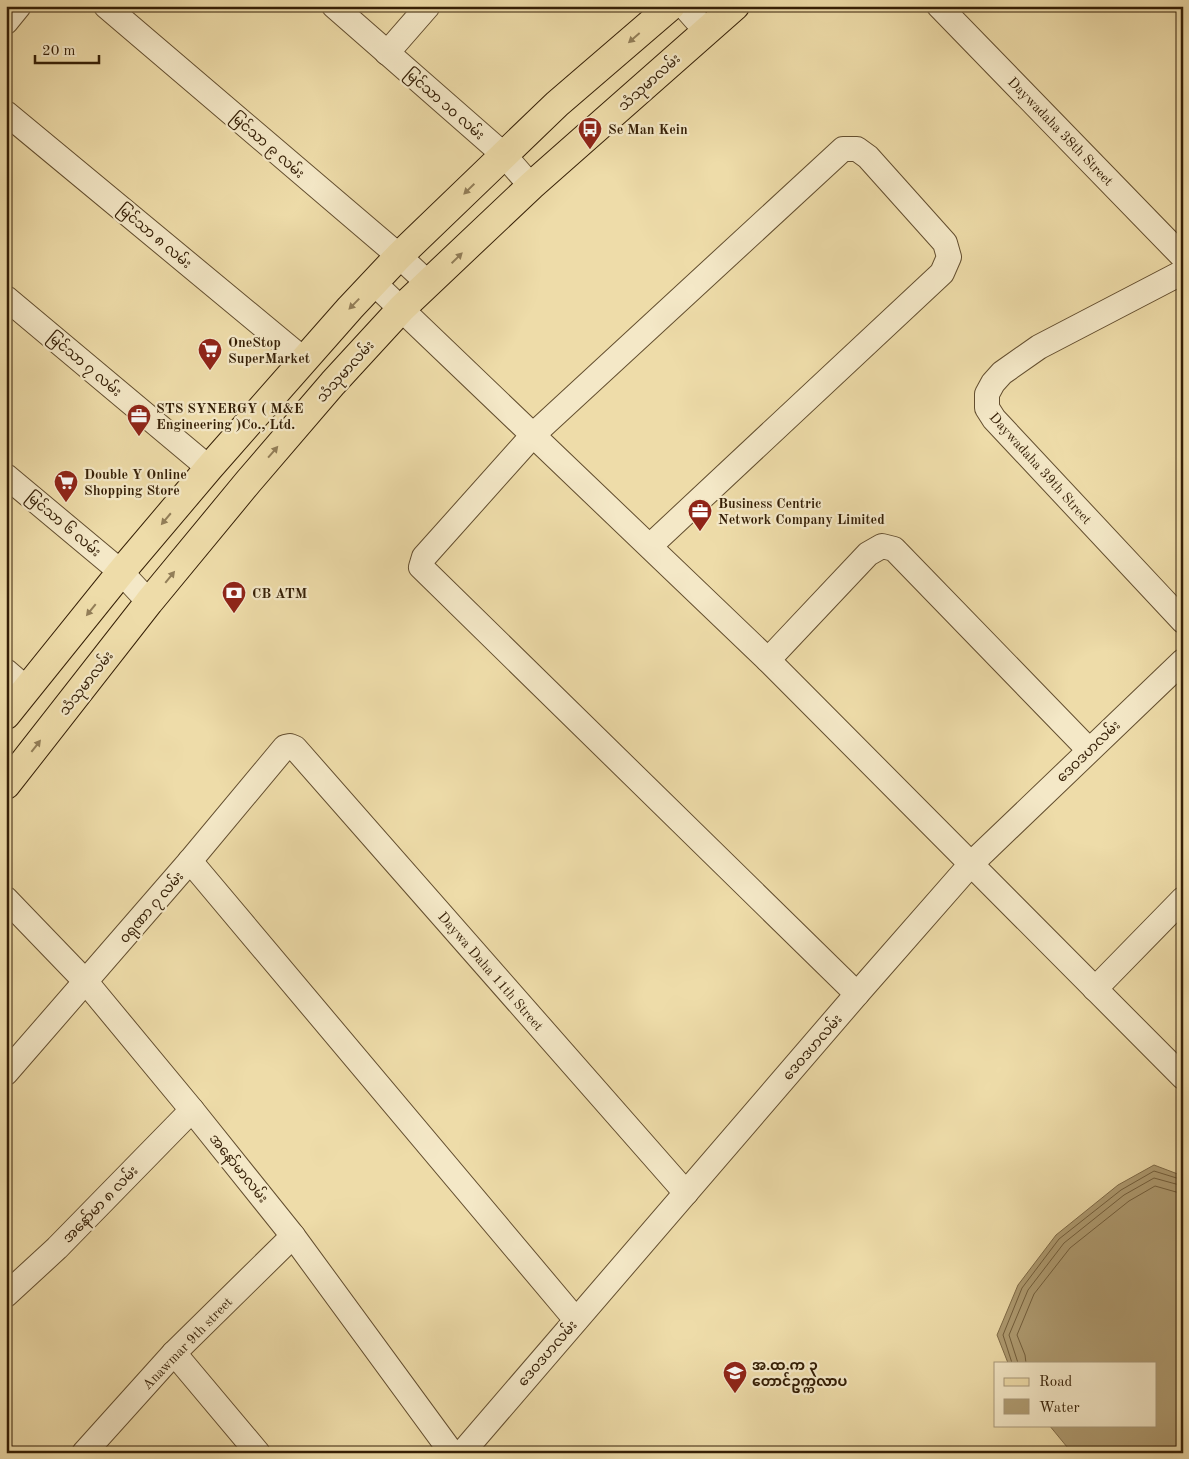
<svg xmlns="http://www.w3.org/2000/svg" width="1189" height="1459" font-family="'Old Standard TT','Noto Sans Myanmar',serif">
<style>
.water{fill:#af9c72;stroke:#7e6a47}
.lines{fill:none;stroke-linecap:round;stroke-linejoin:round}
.shore{stroke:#725e3c;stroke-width:1}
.minor-casing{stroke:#634e2f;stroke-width:26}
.primary-casing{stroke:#351f06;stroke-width:30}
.minor{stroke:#f4e8c7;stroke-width:24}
.primary{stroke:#eedca9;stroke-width:28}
.oneway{fill:#927e58}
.labels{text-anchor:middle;stroke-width:4.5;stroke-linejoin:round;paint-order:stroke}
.street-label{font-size:14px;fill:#351f06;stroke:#f4e8c7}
.poi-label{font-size:14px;font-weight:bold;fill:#351f06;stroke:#f4e8c7;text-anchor:start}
</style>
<rect width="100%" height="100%" fill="#eedca9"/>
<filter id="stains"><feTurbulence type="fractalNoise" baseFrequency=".004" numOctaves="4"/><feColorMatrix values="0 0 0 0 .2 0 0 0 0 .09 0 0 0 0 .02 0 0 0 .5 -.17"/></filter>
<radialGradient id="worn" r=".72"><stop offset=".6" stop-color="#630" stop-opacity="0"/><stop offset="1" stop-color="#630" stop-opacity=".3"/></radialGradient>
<!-- water -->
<path class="water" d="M1154 1165 1183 1176V1453H1072L1049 1425H1155V1363H1008L997 1335 1018 1285 1056 1235 1118 1185Z"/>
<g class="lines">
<!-- shore -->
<g class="shore">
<path d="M1012 1363 1003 1335 1022 1288 1059 1239 1121 1190 1154 1171 1183 1180"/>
<path d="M1018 1363 1009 1335 1028 1290 1064 1243 1124 1195 1154 1178 1183 1186"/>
<path d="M1026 1363 1025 1355 1017 1335 1034 1294 1070 1248 1129 1201 1155 1186 1183 1194"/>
</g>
<defs>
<g id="minor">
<path d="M106 6 399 256 429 284"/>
<path d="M334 6 504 155 531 186"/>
<path d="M684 6 706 31"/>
<path d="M939 6 1183 257"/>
<path d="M6 22 19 6"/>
<path d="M387 53 428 6"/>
<path d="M6 113 303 359"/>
<path d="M1183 272 1039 347 1002 373 993 383 987 394V408L994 419 1183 621"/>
<path d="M375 284 768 660 1183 1077"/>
<path d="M6 298 209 468"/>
<path d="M6 476 121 572 149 602"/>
<path d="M650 546 942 273 949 257 945 243 868 157 857 149H843L534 434 424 557 421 567 857 994"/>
<path d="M768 660 868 554 882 546 894 549 1089 750"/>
<path d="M6 671 27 689"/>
<path d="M190 861 576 1320"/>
<path d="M6 899 86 982 192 1110 293 1236 452 1453"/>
<path d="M1095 989 1183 899"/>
<path d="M6 1073 190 861 285 747 290 746 295 748 686 1193"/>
<path d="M6 1295 57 1248 192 1110"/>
<path d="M174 1353 258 1453"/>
<path d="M84 1453 174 1353 293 1236"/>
<path d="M462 1453 857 994 971 864 1183 661"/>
</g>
<g id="primary">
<path d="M6 715 121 572 209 468 350 308 399 256 557 104 671 6"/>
<path d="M6 785 149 602 248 482 333 383 402 308 531 186 735 6"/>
</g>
</defs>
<!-- minor casing -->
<use href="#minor" class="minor-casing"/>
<!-- primary casing -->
<use href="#primary" class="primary-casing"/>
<!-- minor -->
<use href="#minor" class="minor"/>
<!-- primary -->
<use href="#primary" class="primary"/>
</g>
<!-- one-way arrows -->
<defs><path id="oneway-solid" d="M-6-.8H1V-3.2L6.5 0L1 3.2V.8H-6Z" transform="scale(1.25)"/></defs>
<g class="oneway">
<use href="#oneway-solid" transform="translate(634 38) rotate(139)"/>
<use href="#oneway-solid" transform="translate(469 189) rotate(136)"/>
<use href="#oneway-solid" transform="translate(457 258) rotate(-44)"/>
<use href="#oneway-solid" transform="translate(354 304) rotate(134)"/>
<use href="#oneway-solid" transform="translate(273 452) rotate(-49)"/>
<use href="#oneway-solid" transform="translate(166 519) rotate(130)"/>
<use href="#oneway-solid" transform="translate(170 577) rotate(-51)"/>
<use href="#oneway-solid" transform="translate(91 610) rotate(129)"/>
<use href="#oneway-solid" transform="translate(36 746) rotate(-52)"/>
</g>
<!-- icons -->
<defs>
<symbol id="bus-pin" viewBox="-11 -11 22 30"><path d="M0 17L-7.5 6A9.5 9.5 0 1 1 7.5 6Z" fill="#8f2418" stroke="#f4e8c7"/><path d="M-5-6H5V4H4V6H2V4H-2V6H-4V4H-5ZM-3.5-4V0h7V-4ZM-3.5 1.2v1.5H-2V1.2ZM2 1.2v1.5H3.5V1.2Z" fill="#fff"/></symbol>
<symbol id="supermarket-pin" viewBox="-11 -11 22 30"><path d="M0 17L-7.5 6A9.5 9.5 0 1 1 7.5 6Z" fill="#8f2418" stroke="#f4e8c7"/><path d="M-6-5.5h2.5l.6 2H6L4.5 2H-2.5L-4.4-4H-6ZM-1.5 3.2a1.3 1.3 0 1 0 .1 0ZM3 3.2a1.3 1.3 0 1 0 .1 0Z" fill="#fff"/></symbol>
<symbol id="office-pin" viewBox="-11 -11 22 30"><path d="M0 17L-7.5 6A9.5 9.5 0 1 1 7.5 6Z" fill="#8f2418" stroke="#f4e8c7"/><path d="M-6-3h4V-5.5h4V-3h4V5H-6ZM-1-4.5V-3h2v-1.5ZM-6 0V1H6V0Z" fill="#fff"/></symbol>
<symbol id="bank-pin" viewBox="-11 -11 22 30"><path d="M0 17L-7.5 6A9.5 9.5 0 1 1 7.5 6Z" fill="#8f2418" stroke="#f4e8c7"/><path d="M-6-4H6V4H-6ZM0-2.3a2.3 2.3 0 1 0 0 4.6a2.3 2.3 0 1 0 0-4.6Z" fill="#fff"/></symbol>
<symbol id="school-pin" viewBox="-11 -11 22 30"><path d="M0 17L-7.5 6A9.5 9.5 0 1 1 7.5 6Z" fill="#8f2418" stroke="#f4e8c7"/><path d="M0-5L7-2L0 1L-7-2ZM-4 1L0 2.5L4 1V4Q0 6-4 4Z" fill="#fff"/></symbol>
</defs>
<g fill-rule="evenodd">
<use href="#bus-pin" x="576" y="115" width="28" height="38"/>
<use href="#supermarket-pin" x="196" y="336" width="28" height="38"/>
<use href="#office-pin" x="125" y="402" width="28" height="38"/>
<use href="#supermarket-pin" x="52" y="468" width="28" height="38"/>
<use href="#office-pin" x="686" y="497" width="28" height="38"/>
<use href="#bank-pin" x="220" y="579" width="28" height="38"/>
<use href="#school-pin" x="721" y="1359" width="28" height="38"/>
</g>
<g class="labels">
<!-- street labels -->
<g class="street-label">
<text transform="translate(649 82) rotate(-42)" y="5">သံသုမာလမ်း</text>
<text transform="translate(445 104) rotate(41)" y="5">မြင်သာ ၁၀ လမ်း</text>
<text transform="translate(1061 131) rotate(46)" y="5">Daywadaha 38th Street</text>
<text transform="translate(268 145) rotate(41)" y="5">မြင်သာ ၉ လမ်း</text>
<text transform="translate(155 236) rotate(40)" y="5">မြင်သာ ၈ လမ်း</text>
<text transform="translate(85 364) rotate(40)" y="5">မြင်သာ ၇ လမ်း</text>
<text transform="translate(345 371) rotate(-48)" y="5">သံသုမာလမ်း</text>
<text transform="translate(1041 468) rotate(48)" y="5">Daywadaha 39th Street</text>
<text transform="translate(64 524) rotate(40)" y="5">မြင်သာ ၆ လမ်း</text>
<text transform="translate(86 683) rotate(-52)" y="5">သံသုမာလမ်း</text>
<text transform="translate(1088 751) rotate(-44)" y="5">ဒေဝဒဟလမ်း</text>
<text transform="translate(151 907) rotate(-49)" y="5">၀ရုဏာ ၇ လမ်း</text>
<text transform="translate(491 971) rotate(49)" y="5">Daywa Daha 11th Street</text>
<text transform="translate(812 1047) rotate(-49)" y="5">ဒေဝဒဟလမ်း</text>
<text transform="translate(239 1168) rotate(51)" y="5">အနော်မာလမ်း</text>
<text transform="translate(100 1204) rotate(-46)" y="5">အနော်မာ ၈ လမ်း</text>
<text transform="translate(187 1343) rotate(-46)" y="5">Anawmar 9th street</text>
<text transform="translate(547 1353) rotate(-49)" y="5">ဒေဝဒဟလမ်း</text>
</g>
<!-- poi labels -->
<g class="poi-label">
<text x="608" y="134">Se Man Kein</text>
<text x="228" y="347">OneStop<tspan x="228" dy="16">SuperMarket</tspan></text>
<text x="156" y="413">STS SYNERGY ( M&amp;E<tspan x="156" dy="16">Engineering )Co., Ltd.</tspan></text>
<text x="84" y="479">Double Y Online<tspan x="84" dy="16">Shopping Store</tspan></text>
<text x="718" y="508">Business Centric<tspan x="718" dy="16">Network Company Limited</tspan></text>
<text x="252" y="598">CB ATM</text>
<text x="752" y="1370">အ.ထ.က ၃<tspan x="752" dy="16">တောင်ဥက္ကလာပ</tspan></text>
</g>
</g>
<!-- margin -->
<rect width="1189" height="1459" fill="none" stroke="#eedca9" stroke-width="25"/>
<rect x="8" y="8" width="1174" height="1444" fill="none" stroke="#351f06" stroke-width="2.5"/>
<rect x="12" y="12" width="1164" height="1434" fill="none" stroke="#351f06"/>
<!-- legend -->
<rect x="994" y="1362" width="162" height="65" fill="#f4e8c7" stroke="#a8987a"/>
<rect x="1004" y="1378" width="25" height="8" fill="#eedca9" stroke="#a8987a"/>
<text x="1039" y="1386" font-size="15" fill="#351f06">Road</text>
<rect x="1004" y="1399" width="25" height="15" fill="#af9c72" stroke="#a8987a"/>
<text x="1039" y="1412" font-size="15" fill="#351f06">Water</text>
<!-- scale -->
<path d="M35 55v8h64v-8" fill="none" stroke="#351f06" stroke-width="2.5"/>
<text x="42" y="55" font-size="15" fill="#351f06" stroke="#f4e8c7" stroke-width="4" paint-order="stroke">20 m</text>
<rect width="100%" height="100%" filter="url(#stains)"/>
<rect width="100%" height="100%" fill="url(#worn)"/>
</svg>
